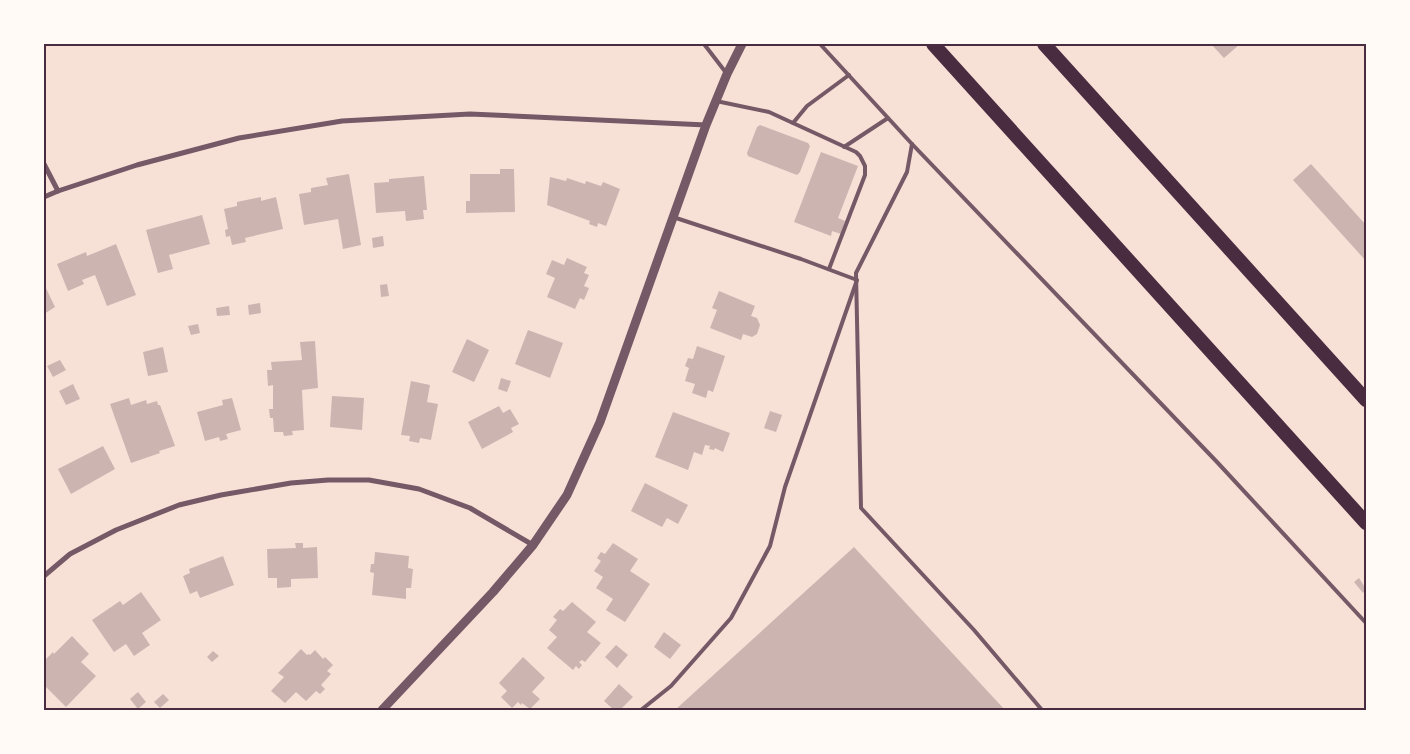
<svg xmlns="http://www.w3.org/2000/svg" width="1410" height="754" font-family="Overpass,sans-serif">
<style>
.building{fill:#ccb4b1}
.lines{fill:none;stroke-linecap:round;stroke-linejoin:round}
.service{stroke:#755966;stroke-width:4}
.minor{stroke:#755966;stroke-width:5}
.tertiary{stroke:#755966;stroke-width:9}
.trunk{stroke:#4a2c40;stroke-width:14}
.neatline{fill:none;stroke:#4a2c40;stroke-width:2}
</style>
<rect width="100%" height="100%" fill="#f7e1d7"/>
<!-- building -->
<g class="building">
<path d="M1211 44H1240L1224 58Z"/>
<path d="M760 125 808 143 810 146 800 172 797 175 748 156 747 153 757 127Z"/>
<path d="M821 152 858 166 838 218 845 221 841 234 832 231 831 236 794 222Z"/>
<path d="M1311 164 1366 225V261L1293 180Z"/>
<path d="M500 169H514L515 212 466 213V201H470V174H500Z"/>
<path d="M349 174 361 245 343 249 338 219 304 225 299 194 311 192V188L328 185 326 178Z"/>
<path d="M424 176 427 210H423L424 219 406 221 405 211 376 213 374 183 389 182V179Z"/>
<path d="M550 177 566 181 567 178 585 184 586 181 601 186 603 182 620 189 606 226 598 223 597 227 589 224 590 221 547 205Z"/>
<path d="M261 197V201L276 197 283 229 245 238 246 242 232 245 230 236 226 237 225 230 228 229 224 209 237 206V202Z"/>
<path d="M202 215 210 244 169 255 173 269 158 273 146 230Z"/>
<path d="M383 236 384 246 373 248 372 238Z"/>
<path d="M116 244 136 295 107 306 95 275 82 280 84 284 68 291 57 264 86 252 87 256Z"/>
<path d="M567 258 587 267 584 273 589 275 584 286 589 288 584 300 580 298 575 309 547 297 555 278 546 274 552 260 564 265Z"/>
<path d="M44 284 55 307 44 314Z"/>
<path d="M387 284 389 296 381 297 380 285Z"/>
<path d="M719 291 755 306 751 316 757 318 760 325 757 334 752 337 743 334 741 340 710 328 717 310 712 308Z"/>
<path d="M260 303 261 313 249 315 248 305Z"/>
<path d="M229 306 230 315 217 316 216 308Z"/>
<path d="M198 324 200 333 191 335 188 326Z"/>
<path d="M528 330 563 343 550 378 515 364Z"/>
<path d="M467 339 489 350 474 382 452 372Z"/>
<path d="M315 341 318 388 302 390 304 430 292 431 293 435 284 436 283 432H274L273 418H270L269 409H273V385L268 386 267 370H272L271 362 302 360 300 342Z"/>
<path d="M697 346 725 356 713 392 708 390 706 398 692 393 695 384 685 381 689 368 685 366 688 358 693 359Z"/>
<path d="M163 347 168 372 148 376 143 352Z"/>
<path d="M60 360 66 370 53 377 47 366Z"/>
<path d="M501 378 511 381 507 392 498 389Z"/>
<path d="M411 381 430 385 427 402 438 404 431 440 420 438 419 443 409 441 410 436 401 435Z"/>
<path d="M73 384 80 399 66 405 59 391Z"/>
<path d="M332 396 364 398 362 430 330 427Z"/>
<path d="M129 398 131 405 146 400 147 404 157 401 158 405H160L175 446 159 451 160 453 131 463 110 404Z"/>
<path d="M232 398 241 430 226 434 228 439 220 441 219 437 205 441 197 412 223 405 222 400Z"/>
<path d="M499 406 503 413 510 409 519 424 511 428 513 432 482 449 468 422Z"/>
<path d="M770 411 782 415 776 432 764 428Z"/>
<path d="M673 412 730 433 723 452 715 448 714 450 709 449 710 446 705 445 702 455 694 452 688 470 655 457Z"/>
<path d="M103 446 115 469 71 494 58 469Z"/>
<path d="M645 483 688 505 678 524 667 518 662 527 631 511Z"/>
<path d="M295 543H303V548L317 547 318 578 291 579V587L277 588V578H268L267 549 296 548Z"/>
<path d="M613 543 638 559 630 571 650 584 625 622 606 610 613 599 596 588 603 577 594 571 601 561 597 558 601 552 605 554Z"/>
<path d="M854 547 1005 710H675Z"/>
<path d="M375 552 409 556 408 568 413 569 411 588H406V599L372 595 374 573 370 572 371 564H374Z"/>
<path d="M223 556 234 585 200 598 197 591 190 594 183 576 190 573 189 569Z"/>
<path d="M1359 578 1366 589 1363 593 1354 582Z"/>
<path d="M141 592 161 620 142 633 150 645 134 656 126 644 114 652 92 620 120 601 123 605Z"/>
<path d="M572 602 596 622 587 632 601 643 585 662 582 660 579 662 582 665 579 669 576 666 573 670 547 648 557 637 549 630 557 620 553 617 560 609 563 611Z"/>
<path d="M664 632 681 645 670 659 654 647Z"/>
<path d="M72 636 89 654 81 662 96 676 66 707 44 685V661L53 652 54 654Z"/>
<path d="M616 645 628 655 617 668 605 657Z"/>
<path d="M301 649 307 655 309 654 310 655 315 650 323 659 325 657 333 665 327 671 331 674 321 685 325 689 320 694 316 691 306 701 296 692 285 703 271 691 284 677 278 673Z"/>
<path d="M213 651 219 656 212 662 207 657Z"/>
<path d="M523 657 545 678 532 692 540 699 530 709 522 703 521 705 518 702 512 708 501 697 507 691 499 683Z"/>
<path d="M619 684 633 697 620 710H614L604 701Z"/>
<path d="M138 692 146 702 138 709 130 699Z"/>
<path d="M163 694 169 700 160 708 154 702Z"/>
</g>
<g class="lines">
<!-- service -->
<g class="service">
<path d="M704 44 727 74"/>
<path d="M820 44 912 144 1217 462 1366 623"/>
<path d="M716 101 769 112 856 152 860 156 865 166V175L829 269"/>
<path d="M793 123 807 106 849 75"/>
<path d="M912 144 907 172 856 273 861 508 974 630 1042 710"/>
<path d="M844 147 888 118"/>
<path d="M641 710 671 686 731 618 770 546 785 487 857 280 801 259 673 217"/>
</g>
<!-- minor -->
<g class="minor">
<path d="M44 164 58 191"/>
<path d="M44 197 58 191 137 165 239 138 342 121 470 114 706 125"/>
<path d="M44 576 70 554 116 530 179 505 221 495 291 483 328 480H369L419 489 470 508 533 545"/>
</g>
<!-- tertiary -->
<path class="tertiary" d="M382 710 493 592 533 545 567 495 600 422 706 125 727 74 742 44"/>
<!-- trunk -->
<g class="trunk">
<path d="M933 44 1366 523"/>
<path d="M1044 44 1366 400"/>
</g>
</g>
<!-- border -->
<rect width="1410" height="754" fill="none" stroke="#fffaf5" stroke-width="90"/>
<rect x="45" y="45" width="1320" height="664" class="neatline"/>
</svg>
